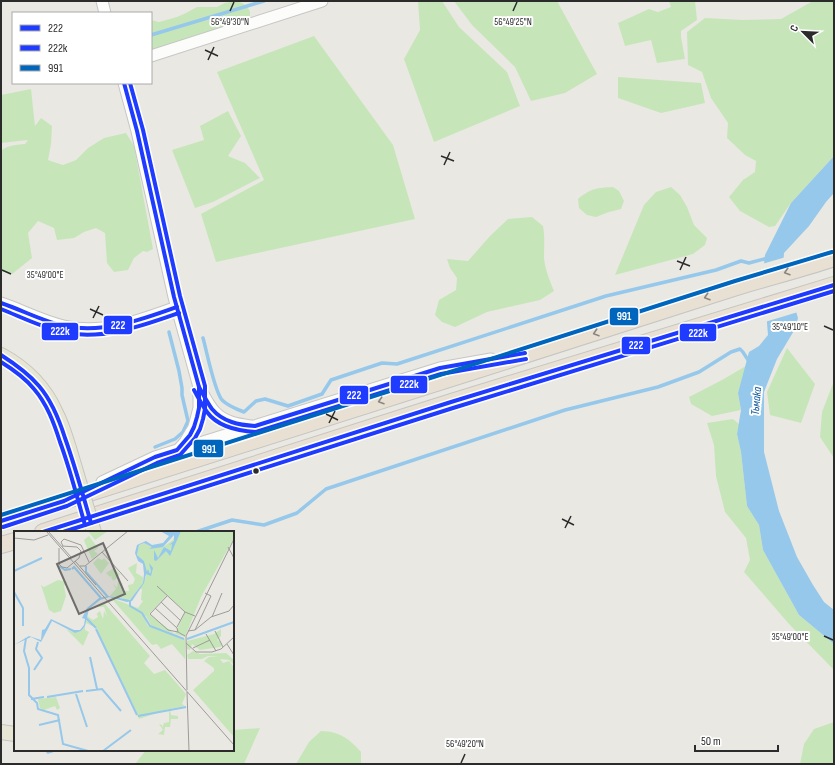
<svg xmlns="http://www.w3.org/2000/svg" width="835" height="765" font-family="'Sofia Sans Condensed',sans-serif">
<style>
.green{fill:#c6e6ba}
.water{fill:#95c8eb}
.pier{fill:#eae8e2}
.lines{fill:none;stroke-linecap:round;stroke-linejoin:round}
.stream{stroke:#95c8eb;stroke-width:3.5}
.minor-casing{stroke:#c7c6c6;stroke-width:13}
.major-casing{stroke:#c5c5c2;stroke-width:16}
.highway-casing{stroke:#c5c5c2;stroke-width:18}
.minor{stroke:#fcfcfb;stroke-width:11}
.major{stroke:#e7e5d4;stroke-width:14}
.highway{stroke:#e9e0d4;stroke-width:16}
.major-bridge-casing{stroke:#c5c5c2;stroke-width:16;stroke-linecap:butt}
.major-bridge{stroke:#e7e5d4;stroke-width:14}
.bus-1-casing{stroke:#fff;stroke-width:7}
.bus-2-casing{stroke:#fff;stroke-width:7}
.bus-3-casing{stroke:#fff;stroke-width:7}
.bus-1{stroke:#1f3bff;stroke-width:4}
.bus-2{stroke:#1f3bff;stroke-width:4}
.bus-3{stroke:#0065bd;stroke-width:4}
.oneway{stroke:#8a8680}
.ticks{fill:none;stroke:#2b2b2b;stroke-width:1.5}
.bus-dot{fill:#2b2b2b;stroke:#fff;stroke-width:1.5}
.labels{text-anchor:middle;stroke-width:4;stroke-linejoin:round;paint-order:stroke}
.water-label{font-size:12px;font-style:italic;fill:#0d579e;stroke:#fff}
.inset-river{fill:none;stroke:#95c8eb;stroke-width:2}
.inset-road{fill:none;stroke:#9e9c99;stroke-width:1}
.view{fill:#6e6d6b;fill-opacity:0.15;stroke:#6e6d6b;stroke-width:2}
.inset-edge{fill:none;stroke:#2b2b2b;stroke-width:2}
.ticks-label{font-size:10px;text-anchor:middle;fill:#2b2b2b;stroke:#fff;stroke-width:4;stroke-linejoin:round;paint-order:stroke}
.line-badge{stroke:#fff;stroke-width:1.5}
.badge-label{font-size:11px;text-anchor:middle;font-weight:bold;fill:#fff}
</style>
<rect width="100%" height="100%" fill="#eae8e2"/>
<!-- green -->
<g class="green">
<path d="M234 1C240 1 248 5 250 12 250 15 250 17 249 20L242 22H233L200 37 196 35 189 39 155 50H151V20L159 22 177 17 186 13 197 7H217L225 3Z"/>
<path d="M418 1H442L459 27 507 72 520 106 434 142 404 59 420 30Z"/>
<path d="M454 1H557L597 74 565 93 531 101 515 67 472 25Z"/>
<path d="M669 1H695L697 20 681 31V37L685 59 657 63 651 40 625 46 618 23 649 9 658 12 671 7Z"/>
<path d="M813 1H834V156L791 203 775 226 769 227 740 211 729 197 743 180 755 172 756 161 745 155 727 138 728 123 711 98 702 72 688 65 687 32 705 18 743 20 781 19Z"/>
<path d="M314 36 393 145 415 219 216 262 201 214 264 180 217 72Z"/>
<path d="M618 77 701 83 705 103 661 113 618 98Z"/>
<path d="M31 89 35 126 41 118 52 126 51 144 48 160 63 165 76 160 88 148 104 138 126 133 134 146 153 249 147 252 143 251 134 258 128 270 114 272 107 263 105 233 96 228 84 232 74 238 57 240 54 228 38 221 28 233 32 258 12 274 1 271V151C7 145 16 145 25 144L28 140 1 143V95Z"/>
<path d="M228 111 241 136 228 156 245 163 260 178 213 202 195 208 172 150 204 140 200 126Z"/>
<path d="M613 187 619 191 624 201 621 209 609 212 596 217 587 215 579 208 578 199C591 188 597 188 613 187Z"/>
<path d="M671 187 680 195 687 207 694 225 707 238 705 245 693 254 615 275 644 205 656 192Z"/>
<path d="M532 217 543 226C545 236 544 247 544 258 545 269 550 281 554 291L540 300 487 312 455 327 442 322 435 315 439 300 456 290 457 278 450 268 447 259 468 261 490 236 508 219Z"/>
<path d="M787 348 815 384 801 423 770 415 767 392Z"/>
<path d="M746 366 738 393 741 410 712 416 691 404 689 397 722 380Z"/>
<path d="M834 381V458L820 437 822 412Z"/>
<path d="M733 419 739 424 737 434 741 452 747 506 759 525 763 550 799 615 834 644V670L789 624 744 572 750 560 746 538 725 512 716 476 714 445 707 423Z"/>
<path d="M834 722V764H800L804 744 814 729Z"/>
<path d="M260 728 244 764H135L146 750H233V730Z"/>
<path d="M321 731C341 732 348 738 361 752V764H296L309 742Z"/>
</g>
<!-- water -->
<path class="water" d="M834 156V193L826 202 809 226 784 253 783 268 798 318 795 329 777 359 764 392V452L779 511 797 557 813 585 824 602 834 610V644L799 615 763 550 759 525 747 506 741 452 737 434 741 410 738 393 749 352 759 346 768 335 763 274 765 255 791 203Z"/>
<!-- pier -->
<path class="pier" d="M786 257 785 268 798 312 765 322 761 274 762 264Z"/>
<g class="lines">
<!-- stream -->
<g class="stream">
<path d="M151 35 264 1"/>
<path d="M203 338C207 352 214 390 222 400 228 406 236 409 244 412L256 401 265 399 288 406 322 394 331 380 382 363 397 364 606 296 716 270 741 261 749 263 768 258"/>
<path d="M155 447 175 439 183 432 188 421 182 395V388L179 371 169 332"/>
<path d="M196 532 232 520 264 525 297 513 326 489 565 410 658 387 699 372 731 352 740 349C745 353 746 359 750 362"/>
<path d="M48 752 54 750"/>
</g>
<defs>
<g id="minor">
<path d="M102 1 105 13"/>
<path d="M151 56 322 1"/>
<path d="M124 83 137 131 174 297 199 387V408L194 427 185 442 178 450"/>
<path d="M1 303C22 310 42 321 64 326 103 335 141 320 177 307"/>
<path d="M199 387C204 395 208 405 215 412 224 422 238 424 251 426"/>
<path d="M102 482 155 457 440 368 491 359"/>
</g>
<g id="major">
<path d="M1 355C25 368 45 388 56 413 62 424 65 436 69 448"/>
<path d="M1 732 15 734"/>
</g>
<g id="highway">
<path d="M1 521C246 443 492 366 737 287 769 277 802 269 834 258"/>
<path d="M43 532 451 402 834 285"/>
<path d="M1 545 15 541"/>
</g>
</defs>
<!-- minor casing -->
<use href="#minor" class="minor-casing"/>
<!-- major casing -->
<use href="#major" class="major-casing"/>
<!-- highway casing -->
<use href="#highway" class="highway-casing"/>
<!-- minor -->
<use href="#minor" class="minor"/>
<!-- major -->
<use href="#major" class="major"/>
<!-- highway -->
<use href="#highway" class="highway"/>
<defs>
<path id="major-bridge" d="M69 448 94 532"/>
</defs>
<!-- major-bridge casing -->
<use href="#major-bridge" class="major-bridge-casing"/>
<!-- major-bridge -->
<use href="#major-bridge" class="major-bridge"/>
<defs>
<g id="bus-1">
<path d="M1 303C22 310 42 321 64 326 103 334 141 320 177 307"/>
<path d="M1 355C15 364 28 373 39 386 52 401 59 419 65 438 75 466 83 495 91 523"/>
<path d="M199 387C203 394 207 402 212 409 223 422 239 425 255 426L440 368 525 353"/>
<path d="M1 521 64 501 155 457 177 450 190 435 194 427 197 417 199 408V387L174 297 137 131 124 83"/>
<path d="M43 532 451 402 834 285"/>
</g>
<g id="bus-2">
<path d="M1 309C21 317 41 327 62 332 102 341 142 326 179 313"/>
<path d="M1 362C14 370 25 378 34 389 47 404 54 423 60 442 70 469 77 497 85 525"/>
<path d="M194 390C198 397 202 405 207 412 218 427 238 431 256 432L441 374 526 359"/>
<path d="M3 527 67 506 157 463 180 455 195 438 200 429 203 419 205 409V386L180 296 143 130 130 83"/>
<path d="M63 532 453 408 834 291"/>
</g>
<path id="bus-3" d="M1 515 735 281 832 252"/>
</defs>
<!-- bus-1 casing -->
<use href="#bus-1" class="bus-1-casing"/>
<!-- bus-2 casing -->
<use href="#bus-2" class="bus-2-casing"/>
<!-- bus-3 casing -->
<use href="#bus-3" class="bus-3-casing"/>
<!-- bus-1 -->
<use href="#bus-1" class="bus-1"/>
<!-- bus-2 -->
<use href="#bus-2" class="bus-2"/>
<!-- bus-3 -->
<use href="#bus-3" class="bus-3"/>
</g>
<!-- one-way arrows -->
<defs><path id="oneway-chevron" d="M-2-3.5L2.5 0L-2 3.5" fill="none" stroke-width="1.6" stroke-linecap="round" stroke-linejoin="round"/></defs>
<g class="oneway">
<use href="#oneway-chevron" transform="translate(787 272) rotate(163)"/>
<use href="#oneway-chevron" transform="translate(707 297) rotate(162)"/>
<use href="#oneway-chevron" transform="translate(596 333) rotate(162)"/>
<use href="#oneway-chevron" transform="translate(381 401) rotate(162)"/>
</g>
<!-- ticks -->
<path class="ticks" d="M230 11 234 2M513 11 517 2M205 50 218 56M208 60 214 47M441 156 454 161M444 165 450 152M677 261 690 266M2 270 11 274M680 270 686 257M90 309 103 315M93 318 99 306M824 326 833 330M326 414 338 420M329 423 335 411M562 519 574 525M565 528 571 516M824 636 833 640M461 763 465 754"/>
<!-- markers -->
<circle class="bus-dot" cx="256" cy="471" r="3.5"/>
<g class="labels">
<!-- water labels -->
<g class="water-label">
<text transform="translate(756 401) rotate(-85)" y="4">Тьмака</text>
</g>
</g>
<!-- overview -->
<g transform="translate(14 531)">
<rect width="220" height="220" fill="#eae8e2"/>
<path d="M74 0H94L81 9ZM163 0H220V7L187 66 171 106 138 96 132 85 130 86 134 95 171 108V128L158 113 147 118 143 113 138 114 97 67 124 77 129 70 127 69 128 58H126L132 46 130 30 123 24 125 14 130 12 136 15 149 16 159 9ZM153 64 171 81 161 103 135 83ZM75 5 84 17 80 20 84 23 78 28 71 12 70 9ZM84 27 88 29 90 27 95 32 87 43 79 32ZM123 32 122 42 129 46V52L117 68 112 70 96 65 102 58 99 52 103 57 104 50 109 53 106 55 109 60H115L114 54 119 53 121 48 114 37ZM100 37 106 43 100 50 97 47 98 45 96 46 92 42ZM44 49 53 51 50 55 52 65 47 80 40 82 35 79 27 54 30 56ZM86 73H91L136 125 130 132 140 143 151 139 172 163 168 173 171 175 156 178 157 184 164 185V188H157L156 196H151L150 204 144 203 149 199 145 193 148 194V197L150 192 155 191V178L125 188 82 97 78 92V95L72 92 73 85 79 89 84 86 83 83 81 84 86 80 89 88 90 80 93 85 90 76H83ZM71 95V99L75 101 69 115 52 98 61 102 67 100ZM207 98V105L203 109 207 111 208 115 206 116 186 119 178 113 176 119 173 118V110L200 103ZM179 120 186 123 212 122 220 129V134L215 129 206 128 209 132 215 130 220 136V206L179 159 200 140V137L190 130 195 126H205L194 125 188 128H174L173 124ZM42 166 46 177 43 179 41 175 30 179 26 177 24 168Z" fill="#c6e6ba" fill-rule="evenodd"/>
<path d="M146 0H167L156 25 152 20 142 30 140 29V19L144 27 150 16 157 20 158 13 155 14 160 10V4L149 16 135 18 138 16 130 12 125 14 123 24 130 30 133 41 134 38 136 43 137 40 135 32 139 37 137 45 132 43 130 52 118 70 113 71 95 66 86 69 75 78 71 95 67 100 61 102 38 90 27 111 17 106 0 114 15 105 27 109 28 99 31 98 37 88 60 99H66L70 94 71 88 68 87 73 77 85 67 94 65 116 69 129 52 130 43 129 33 124 30 121 22 123 14 132 10 138 14 149 12 155 5Z" fill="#95c8eb"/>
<path class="inset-river" d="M45 35 51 39 57 38M72 35V41L94 66M58 38 60 36 87 67M0 40 28 27M0 61 9 77V95M116 70V75L128 82 136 95 170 108M72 87 82 97M82 98 123 184M12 107 10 120 15 137V164L23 172 24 178 44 184 49 213 74 220M173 108 220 91M76 126 83 158M20 139 28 127 22 118 24 111M72 160 88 158 107 180M62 163 73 196M33 166 69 160M17 168 30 166M124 185 172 176M25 194 46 189M89 220 117 199"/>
<path class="inset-road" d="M32 0 220 214M34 0 57 26M0 7 20 9 34 4M49 15 47 11 50 8 67 14 75 31M214 16 220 27M45 17V33L48 36 53 37 65 27 67 20 63 16 48 15M88 21 114 50M61 30 82 54M66 35H71L114 0M143 55 171 81 181 85M153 65 136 83 154 99 164 101M147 71 167 90M141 77 163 97 164 101 171 105M198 86 208 62M163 96 171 81M181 99 197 65 191 62M174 100 181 99 197 86 215 80 220 74M201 100 209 116M192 103 202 120M172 112 182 121H198L207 118 220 106M213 113 220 124M179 117 196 109M173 159 172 105 220 8M173 161 175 220"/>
<path class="view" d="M89 12 111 63 65 83 43 33Z"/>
<rect width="220" height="220" class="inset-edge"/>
</g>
<g class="ticks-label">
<text x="230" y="25">56°49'30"N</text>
<text x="513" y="25">56°49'25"N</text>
<text x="45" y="278">35°49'00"E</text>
<text x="790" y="330">35°49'10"E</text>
<text x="790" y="640">35°49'00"E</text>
<text x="465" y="747">56°49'20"N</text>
</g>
<g class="line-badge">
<rect x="609" y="307" width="30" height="19" rx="4" fill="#0065bd"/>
<rect x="103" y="315" width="30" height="20" rx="4" fill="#1f3bff"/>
<rect x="41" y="322" width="38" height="19" rx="4" fill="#1f3bff"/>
<rect x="679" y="323" width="38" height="19" rx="4" fill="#1f3bff"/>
<rect x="621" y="336" width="30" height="19" rx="4" fill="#1f3bff"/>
<rect x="390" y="375" width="38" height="19" rx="4" fill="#1f3bff"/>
<rect x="339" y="385" width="30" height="20" rx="4" fill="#1f3bff"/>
<rect x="193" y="439" width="31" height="19" rx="4" fill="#0065bd"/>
</g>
<g class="badge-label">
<text x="624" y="320">991</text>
<text x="118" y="329">222</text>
<text x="60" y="335">222к</text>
<text x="698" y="337">222к</text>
<text x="636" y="349">222</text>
<text x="409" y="388">222к</text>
<text x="354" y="399">222</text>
<text x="209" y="453">991</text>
</g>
<!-- border -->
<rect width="835" height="765" fill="none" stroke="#2b2b2b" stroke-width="4"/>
<!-- legend -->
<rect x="12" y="12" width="140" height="72" fill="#ffffff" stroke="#aaaaaa"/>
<rect x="20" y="25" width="20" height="6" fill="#1f3bff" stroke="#aaaaaa"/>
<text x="48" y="32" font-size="12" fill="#2b2b2b">222</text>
<rect x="20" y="45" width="20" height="6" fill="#1f3bff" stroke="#aaaaaa"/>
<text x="48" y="52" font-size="12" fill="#2b2b2b">222к</text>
<rect x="20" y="65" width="20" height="6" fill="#0065bd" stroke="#aaaaaa"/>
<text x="48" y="72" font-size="12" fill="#2b2b2b">991</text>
<!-- north arrow -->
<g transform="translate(803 32) rotate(294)" stroke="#ffffff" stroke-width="3" paint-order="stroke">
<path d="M0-3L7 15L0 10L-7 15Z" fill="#2b2b2b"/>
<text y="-6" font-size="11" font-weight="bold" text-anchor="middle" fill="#2b2b2b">С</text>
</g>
<!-- scale -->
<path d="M695 745v6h83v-6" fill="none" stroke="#2b2b2b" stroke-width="2"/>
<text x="701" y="745" font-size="12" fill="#2b2b2b" stroke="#ffffff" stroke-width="3" paint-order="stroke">50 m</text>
</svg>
